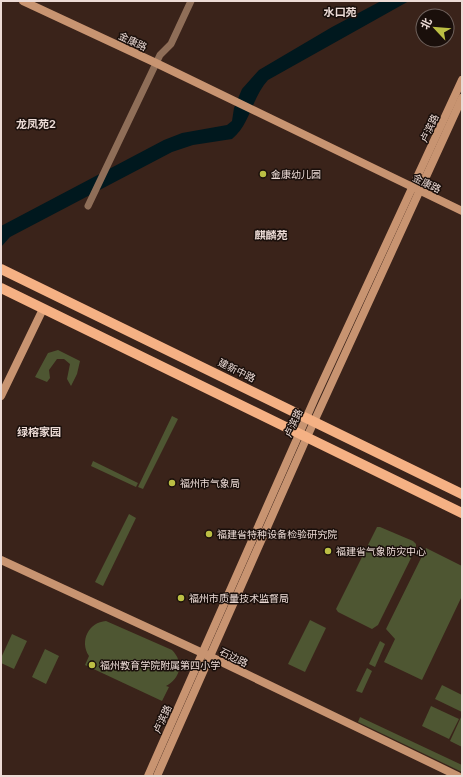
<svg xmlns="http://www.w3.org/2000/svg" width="463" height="777" font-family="Inter,'Noto Sans SC',sans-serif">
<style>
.green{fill:#4e5632}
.water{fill:#00181e}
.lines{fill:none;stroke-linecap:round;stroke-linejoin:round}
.street{stroke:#8f6e58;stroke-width:7}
.secondary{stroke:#c89471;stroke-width:8}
.primary{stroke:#f5b184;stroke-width:10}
.poi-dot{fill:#bcbf44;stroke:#1a0f0b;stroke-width:1.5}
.labels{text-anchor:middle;stroke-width:3;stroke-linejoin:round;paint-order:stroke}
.street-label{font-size:10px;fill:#ecdbd6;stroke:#1a0f0b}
.poi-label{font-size:10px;fill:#ecdbd6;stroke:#1a0f0b;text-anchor:start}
.neighbourhood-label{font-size:11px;font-weight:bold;fill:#ecdbd6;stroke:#1a0f0b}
</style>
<rect width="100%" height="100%" fill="#3a231a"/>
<!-- green -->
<g class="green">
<path d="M58 350 80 361 77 374 71 386 67 379 70 364 64 359H57L49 370 50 378 47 382 35 377 48 353Z"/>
<path d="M172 416 178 419 143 489 138 487Z"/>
<path d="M93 461 138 483 136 487 91 466Z"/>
<path d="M129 514 136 518 103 586 95 582Z"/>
<path d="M377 527H380L413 541 416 544V548L378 625 372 629 338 612 336 609Z"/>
<path d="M426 548 462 566V596L422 680 384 662 395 639 386 629Z"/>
<path d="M310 620 326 628 305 672 288 664Z"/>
<path d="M106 621 172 650C184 662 181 678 166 686L169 687 162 701 85 665 89 656C79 641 89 622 106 621Z"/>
<path d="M12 634 27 641 14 669 1 663V658Z"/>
<path d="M380 641 385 644 375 667 369 664Z"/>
<path d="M45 649 59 656 46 684 32 677Z"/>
<path d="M367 668 372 671 362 693 356 691Z"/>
<path d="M442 685 462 695V712L435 699Z"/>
<path d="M431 706 459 719 449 739 422 726Z"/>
<path d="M462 715V747L450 741Z"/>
<path d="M360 717 462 765V772L358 722Z"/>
</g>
<!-- water -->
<path class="water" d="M381 1H409L268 80C252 97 250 125 232 139L193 145 172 152 10 237 1 247V226L164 140 182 133 227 125 232 121 234 108 242 89 259 70 332 27Z"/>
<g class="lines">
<!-- street -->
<path class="street" d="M88 206 160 55 171 44 191 1"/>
<!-- secondary -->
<g class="secondary">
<path d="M23 1 156 63 462 211"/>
<path d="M1 396 43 309"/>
<path d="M1 560 209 656 458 776"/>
<path d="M148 776 315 398 462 80"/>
<path d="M157 776 307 437 462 98"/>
</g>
<!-- primary -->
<g class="primary">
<path d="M1 269 462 494"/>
<path d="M1 288 462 513"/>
</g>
</g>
<!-- markers -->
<g class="poi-dot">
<circle cx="263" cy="174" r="4"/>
<circle cx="172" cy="483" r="4"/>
<circle cx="209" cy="534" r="4"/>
<circle cx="328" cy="551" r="4"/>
<circle cx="181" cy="598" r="4"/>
<circle cx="92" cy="665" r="4"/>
</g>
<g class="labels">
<!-- street labels -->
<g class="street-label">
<text transform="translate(133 41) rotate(25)" y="4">金康路</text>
<text transform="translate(429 128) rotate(-65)" y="4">卢滨路</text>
<text transform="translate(427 183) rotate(26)" y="4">金康路</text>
<text transform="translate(237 370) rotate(26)" y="4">建新中路</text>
<text transform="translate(293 423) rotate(-66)" y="4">卢滨路</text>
<text transform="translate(234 657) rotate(26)" y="4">石边路</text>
<text transform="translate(162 719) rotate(-66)" y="4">卢滨路</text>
</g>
<!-- poi labels -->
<g class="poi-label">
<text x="271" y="178">金康幼儿园</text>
<text x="180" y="487">福州市气象局</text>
<text x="217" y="538">福建省特种设备检验研究院</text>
<text x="336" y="555">福建省气象防灾中心</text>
<text x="189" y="602">福州市质量技术监督局</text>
<text x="100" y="669">福州教育学院附属第四小学</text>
</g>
<!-- neighbourhood labels -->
<g class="neighbourhood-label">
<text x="340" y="16">水口苑</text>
<text x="36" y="128">龙凤苑2</text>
<text x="271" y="239">麒麟苑</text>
<text x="39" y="436">绿榕家园</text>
</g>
</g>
<!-- border -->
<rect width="463" height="777" fill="none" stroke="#ecdbd6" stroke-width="4"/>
<!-- north arrow -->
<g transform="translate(435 28) rotate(296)"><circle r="19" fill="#1a0f0b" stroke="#6e615c"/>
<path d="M0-3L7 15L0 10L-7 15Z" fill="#bcbf44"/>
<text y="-6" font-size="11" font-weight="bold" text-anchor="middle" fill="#ecdbd6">北</text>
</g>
</svg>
